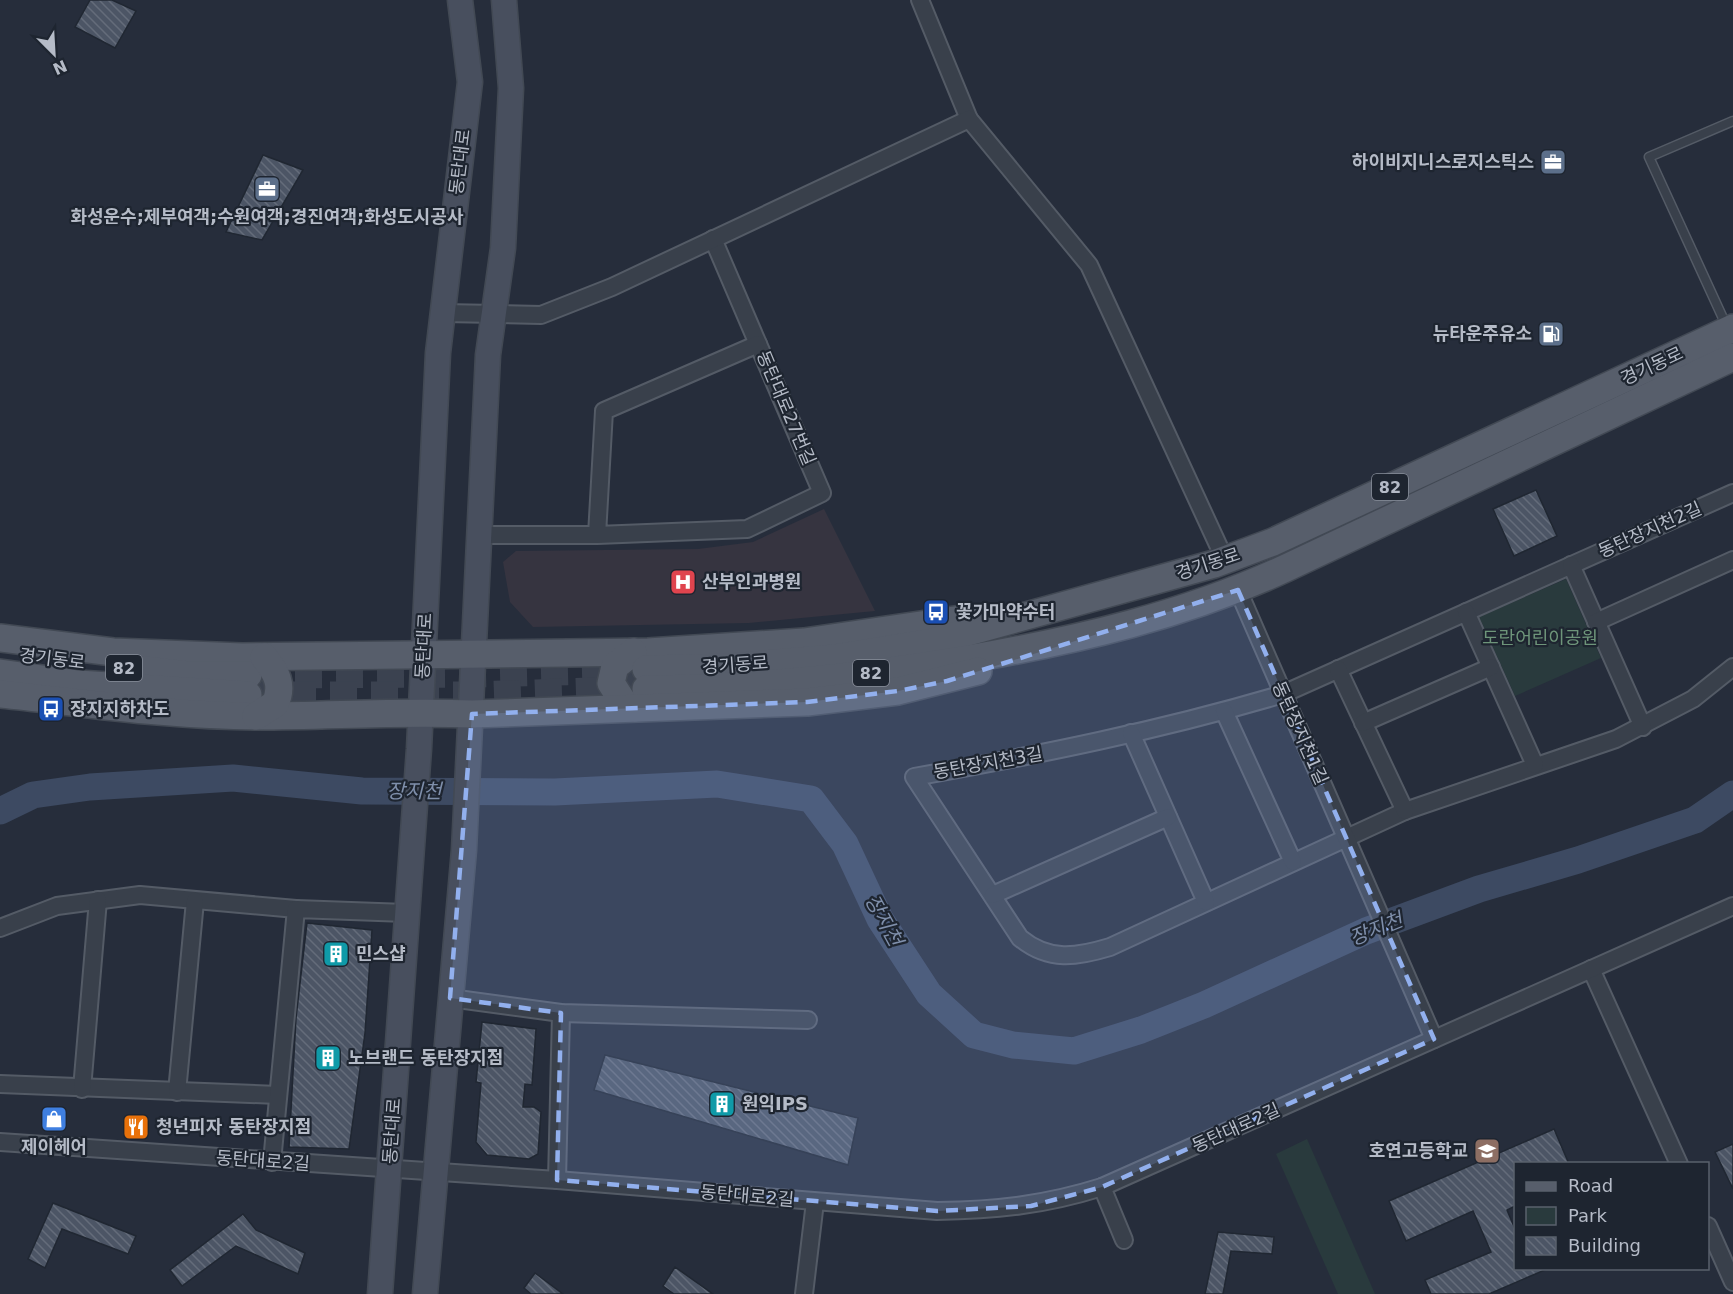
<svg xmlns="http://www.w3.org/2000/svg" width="1733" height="1294" font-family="'DejaVu Sans','Noto Sans KR',sans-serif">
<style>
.medical{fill:#363440}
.park{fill:#293a3d}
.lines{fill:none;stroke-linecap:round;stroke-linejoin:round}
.river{stroke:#3d4a62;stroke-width:27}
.building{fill:url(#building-back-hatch);stroke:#202732;stroke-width:1.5}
.primary-tunnel{stroke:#3b4250;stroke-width:27;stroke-dasharray:27 14;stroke-linecap:butt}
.service-casing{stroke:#545b66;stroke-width:11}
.minor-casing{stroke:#545b66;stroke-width:20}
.secondary-casing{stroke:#424954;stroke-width:27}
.primary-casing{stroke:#424954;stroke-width:30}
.service{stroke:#39404b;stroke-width:8}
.minor{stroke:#39404b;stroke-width:16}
.secondary{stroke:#484f5e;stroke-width:24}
.primary{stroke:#575e6b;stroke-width:27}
.marked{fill:#92b0ee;fill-opacity:0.2;stroke:#92b0ee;stroke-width:4.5;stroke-dasharray:12 8;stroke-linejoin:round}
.labels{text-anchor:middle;stroke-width:4.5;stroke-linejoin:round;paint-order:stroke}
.shield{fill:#1e2530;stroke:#888e9a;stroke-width:1.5}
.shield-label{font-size:16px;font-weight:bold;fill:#b5bbc7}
.street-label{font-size:18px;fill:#b5bbc7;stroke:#1e2530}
.poi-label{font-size:18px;font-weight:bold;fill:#b5bbc7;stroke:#1e2530;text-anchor:start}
.park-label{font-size:18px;fill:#6e957a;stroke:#1e2530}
.water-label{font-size:20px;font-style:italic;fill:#7f8fab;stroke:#1e2530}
</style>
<defs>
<pattern id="building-back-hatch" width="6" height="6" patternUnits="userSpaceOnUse" patternTransform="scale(1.5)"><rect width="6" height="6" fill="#4c5565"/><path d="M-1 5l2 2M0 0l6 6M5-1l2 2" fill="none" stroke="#646c7a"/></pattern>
</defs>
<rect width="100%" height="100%" fill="#262d3b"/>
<!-- medical -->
<path class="medical" d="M824 509 875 611 749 623 533 627 510 602 503 562 516 551 698 549 753 542Z"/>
<!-- park -->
<g class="park">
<path d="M1566 579 1601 658 1515 696 1479 617Z"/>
<path d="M1307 1139 1375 1294H1338L1276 1154Z"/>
</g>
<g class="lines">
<!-- river -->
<path class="river" d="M0 811 33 795 90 787 233 778 362 791 555 792 717 784 811 799 845 844 880 919 929 994 974 1035 1013 1045 1074 1051 1141 1030 1204 1005 1366 931 1479 889 1578 860 1695 820 1733 794"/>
</g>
<!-- building -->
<g class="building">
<path d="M90 0H112L136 11 115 48 75 27Z"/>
<path d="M263 155 303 170 262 240 226 232Z"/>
<path d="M1536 490 1557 536 1514 556 1493 509Z"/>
<path d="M307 923 372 930 365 1033 349 1149 289 1147 296 1018Z"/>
<path d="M482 1022 536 1029 532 1085 525 1084 523 1107H534L541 1112 538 1154 529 1159 487 1155 476 1142 481 1083 476 1082Z"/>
<path d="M605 1055 858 1118 848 1165 594 1090Z"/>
<path d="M1554 1129 1569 1164H1515V1206L1507 1210 1515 1229V1269H1547L1489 1294H1431L1425 1280 1491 1252 1473 1211 1406 1241 1389 1201Z"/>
<path d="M1733 1144V1189L1715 1152Z"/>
<path d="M53 1203 136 1236 128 1254 62 1229 45 1268 28 1259Z"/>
<path d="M243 1214 256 1230 305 1253 298 1274 236 1246 182 1286 170 1270Z"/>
<path d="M1218 1232 1274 1237 1272 1254 1231 1251 1223 1294H1205Z"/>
<path d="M675 1267 713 1294H674L663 1286Z"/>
<path d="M535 1273 563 1294H531L524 1288Z"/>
</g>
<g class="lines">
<!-- primary-tunnel -->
<g class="primary-tunnel">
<path d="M254 675 474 674 635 670"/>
<path d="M248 695H476L646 689"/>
</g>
<defs>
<path id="service" d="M1727 327 1649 157 1733 121"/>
<g id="minor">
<path d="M920 0 969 119"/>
<path d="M713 239 758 344"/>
<path d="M443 313 541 315 612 287 969 119 1089 265 1225 560"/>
<path d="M1733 493 1283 694C1162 730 1038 755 914 777L1020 938C1049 962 1077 957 1110 947L1405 811 1616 739 1693 699 1733 667"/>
<path d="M480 535H597L747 529 822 493 758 344 604 411 597 535"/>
<path d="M1571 565 1643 727"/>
<path d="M1238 590 1434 1039"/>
<path d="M1466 612 1535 765"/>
<path d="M1596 622 1733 560"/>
<path d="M1338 669 1405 811"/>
<path d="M1224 711 1293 862"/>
<path d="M1363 723 1491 667"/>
<path d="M1131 733 1206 902"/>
<path d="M993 895 1168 817"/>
<path d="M0 928 57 906 140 895 296 909"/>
<path d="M1591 969 1679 1164"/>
<path d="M450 998 561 1013 808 1020"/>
<path d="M0 1084 278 1095"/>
<path d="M82 1089 98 900"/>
<path d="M177 1092 195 901"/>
<path d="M0 1142 557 1180 937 1211C997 1210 1045 1205 1102 1187L1733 906"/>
<path d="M272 1162 296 909 406 913"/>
<path d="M557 1180 561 1013"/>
<path d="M1102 1187 1124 1240"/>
<path d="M1708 1226 1733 1282"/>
<path d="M804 1294 815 1202"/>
</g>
<g id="secondary">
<path d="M380 1294 419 749 438 353 470 82 460 0"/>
<path d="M425 1294 464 850 488 355 503 248 511 88 504 0"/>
</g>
<g id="primary">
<path d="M0 638 113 652 242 657 648 652 804 642 968 618"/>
<path d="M633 652 615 666 611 683 623 702 635 708"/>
<path d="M136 669 189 675H248"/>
<path d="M646 669 729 667 834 658 932 642 1214 564 1273 542 1733 328"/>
<path d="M0 673 78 684 248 695"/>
<path d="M646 689C754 688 862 677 968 659 1078 640 1185 615 1286 568L1733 357"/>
<path d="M0 694C85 703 172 716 258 716 330 716 401 711 472 714L807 702 898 691 978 671"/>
<path d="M256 716 275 704C284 685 276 672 264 657"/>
</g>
</defs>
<!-- service casing -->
<use href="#service" class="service-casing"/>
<!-- minor casing -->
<use href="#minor" class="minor-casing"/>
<!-- secondary casing -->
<use href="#secondary" class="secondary-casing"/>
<!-- primary casing -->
<use href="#primary" class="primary-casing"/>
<!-- service -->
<use href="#service" class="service"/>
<!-- minor -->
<use href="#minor" class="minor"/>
<!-- secondary -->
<use href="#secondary" class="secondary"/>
<!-- primary -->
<use href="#primary" class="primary"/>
</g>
<!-- marked area -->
<path class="marked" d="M1238 590 1434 1039 1102 1187 1031 1206 937 1211 557 1180 561 1013 450 998 472 714 807 702 898 691 947 681Z"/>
<!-- icons -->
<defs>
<symbol id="office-square" viewBox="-11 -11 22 22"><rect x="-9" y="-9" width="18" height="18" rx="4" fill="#5c6f8a" stroke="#1e2530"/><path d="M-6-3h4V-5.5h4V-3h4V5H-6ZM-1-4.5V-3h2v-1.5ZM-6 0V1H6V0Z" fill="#fff"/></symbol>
<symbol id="fuel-square" viewBox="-11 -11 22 22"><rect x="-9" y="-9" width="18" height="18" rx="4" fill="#5c6f8a" stroke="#1e2530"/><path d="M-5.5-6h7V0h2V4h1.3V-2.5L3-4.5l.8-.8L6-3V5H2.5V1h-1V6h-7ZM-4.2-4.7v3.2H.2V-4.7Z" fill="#fff"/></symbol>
<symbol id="hospital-square" viewBox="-11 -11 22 22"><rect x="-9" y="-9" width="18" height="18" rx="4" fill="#e0444e" stroke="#1e2530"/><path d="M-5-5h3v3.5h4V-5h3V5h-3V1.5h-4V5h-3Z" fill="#fff"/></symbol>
<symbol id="bus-square" viewBox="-11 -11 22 22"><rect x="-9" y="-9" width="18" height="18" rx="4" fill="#1a4fb4" stroke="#1e2530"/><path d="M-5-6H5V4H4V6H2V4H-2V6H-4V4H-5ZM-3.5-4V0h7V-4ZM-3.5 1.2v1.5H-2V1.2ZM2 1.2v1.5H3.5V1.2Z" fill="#fff"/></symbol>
<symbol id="building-square" viewBox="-11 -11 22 22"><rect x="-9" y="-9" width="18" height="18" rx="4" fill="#0f9aa8" stroke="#1e2530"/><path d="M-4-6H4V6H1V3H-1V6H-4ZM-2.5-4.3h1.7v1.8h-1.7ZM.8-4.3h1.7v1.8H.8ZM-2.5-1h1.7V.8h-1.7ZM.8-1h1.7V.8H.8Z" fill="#fff"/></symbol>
<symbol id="shop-square" viewBox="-11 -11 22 22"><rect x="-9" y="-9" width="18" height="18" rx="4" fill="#3f7fe0" stroke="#1e2530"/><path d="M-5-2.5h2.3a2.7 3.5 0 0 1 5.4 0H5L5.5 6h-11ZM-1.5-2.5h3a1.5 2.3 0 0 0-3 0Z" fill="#fff"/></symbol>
<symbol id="restaurant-square" viewBox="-11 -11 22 22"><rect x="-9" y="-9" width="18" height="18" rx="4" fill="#e8710a" stroke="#1e2530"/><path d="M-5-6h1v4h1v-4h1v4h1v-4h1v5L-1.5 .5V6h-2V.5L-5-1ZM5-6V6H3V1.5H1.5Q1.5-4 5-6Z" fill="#fff"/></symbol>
<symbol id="school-square" viewBox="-11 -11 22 22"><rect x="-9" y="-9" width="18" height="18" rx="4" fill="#8d6e63" stroke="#1e2530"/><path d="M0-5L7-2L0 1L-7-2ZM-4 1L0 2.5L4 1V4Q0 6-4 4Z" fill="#fff"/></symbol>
</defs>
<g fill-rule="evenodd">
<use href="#office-square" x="1538" y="147" width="30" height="30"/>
<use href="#office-square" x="252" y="174" width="30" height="30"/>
<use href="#fuel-square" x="1536" y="319" width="30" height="30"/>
<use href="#hospital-square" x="668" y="567" width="30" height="30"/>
<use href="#bus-square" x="921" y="597" width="30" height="30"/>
<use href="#bus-square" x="36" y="694" width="30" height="30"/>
<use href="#building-square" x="321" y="939" width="30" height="30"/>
<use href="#building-square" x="313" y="1043" width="30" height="30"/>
<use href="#building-square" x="707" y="1089" width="30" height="30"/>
<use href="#shop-square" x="39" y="1104" width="30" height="30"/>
<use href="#restaurant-square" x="121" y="1112" width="30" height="30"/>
<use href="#school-square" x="1472" y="1136" width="30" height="30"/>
</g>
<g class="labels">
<!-- shield labels -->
<g class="shield">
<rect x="1372" y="474" width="36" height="26" rx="4.5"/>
<rect x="106" y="655" width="36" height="26" rx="4.5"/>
<rect x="853" y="660" width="36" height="26" rx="4.5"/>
</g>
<g class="shield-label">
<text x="1390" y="493">82</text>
<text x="124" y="674">82</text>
<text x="871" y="679">82</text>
</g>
<!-- street labels -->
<g class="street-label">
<text transform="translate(460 162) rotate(-83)" y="6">동탄대로</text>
<text transform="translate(1652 366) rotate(-25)" y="6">경기동로</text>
<text transform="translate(786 408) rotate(67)" y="6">동탄대로27번길</text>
<text transform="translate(1650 530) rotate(-24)" y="6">동탄장지천2길</text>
<text transform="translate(1208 564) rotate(-18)" y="6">경기동로</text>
<text transform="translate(424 646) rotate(-87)" y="6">동탄대로</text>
<text transform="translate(52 659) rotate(7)" y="6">경기동로</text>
<text transform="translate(735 665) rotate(-4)" y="6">경기동로</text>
<text transform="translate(1300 733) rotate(66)" y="6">동탄장지천1길</text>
<text transform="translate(988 763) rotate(-10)" y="6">동탄장지천3길</text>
<text transform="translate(1236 1128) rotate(-24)" y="6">동탄대로2길</text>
<text transform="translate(392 1131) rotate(-86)" y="6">동탄대로</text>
<text transform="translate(263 1161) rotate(4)" y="6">동탄대로2길</text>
<text transform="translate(747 1196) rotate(5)" y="6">동탄대로2길</text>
</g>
<!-- poi labels -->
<g class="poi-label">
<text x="1534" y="168" text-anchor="end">하이비지니스로지스틱스</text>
<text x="267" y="223" text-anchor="middle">화성운수;제부여객;수원여객;경진여객;화성도시공사</text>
<text x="1532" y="340" text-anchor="end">뉴타운주유소</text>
<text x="702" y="588">산부인과병원</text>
<text x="956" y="618">꽃가마약수터</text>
<text x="70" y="715">장지지하차도</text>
<text x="356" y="960">민스샵</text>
<text x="348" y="1064">노브랜드 동탄장지점</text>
<text x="742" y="1110">원익IPS</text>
<text x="156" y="1133">청년피자 동탄장지점</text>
<text x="54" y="1153" text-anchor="middle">제이헤어</text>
<text x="1468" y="1157" text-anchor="end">호연고등학교</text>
</g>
<!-- park labels -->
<g class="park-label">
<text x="1540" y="644">도란어린이공원</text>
</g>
<!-- water labels -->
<g class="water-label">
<text x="414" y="798">장지천</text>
<text transform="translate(884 920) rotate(61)" y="7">장지천</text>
<text transform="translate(1376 929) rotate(-22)" y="7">장지천</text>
</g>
</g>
<!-- legend -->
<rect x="1514" y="1162" width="195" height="108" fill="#1e2530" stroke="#5a616c" stroke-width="1.5"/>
<rect x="1526" y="1182" width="30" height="9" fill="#575e6b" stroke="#5a616c" stroke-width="1.5"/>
<text x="1568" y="1192" font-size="18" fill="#b5bbc7">Road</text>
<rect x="1526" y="1207" width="30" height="18" fill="#293a3d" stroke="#5a616c" stroke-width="1.5"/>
<text x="1568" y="1222" font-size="18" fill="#b5bbc7">Park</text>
<rect x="1526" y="1237" width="30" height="18" fill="url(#building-back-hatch)" stroke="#5a616c" stroke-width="1.5"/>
<text x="1568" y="1252" font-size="18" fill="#b5bbc7">Building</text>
<!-- north arrow -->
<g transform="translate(54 54) rotate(156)" stroke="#1e2530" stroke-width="4.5" paint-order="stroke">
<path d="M0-4.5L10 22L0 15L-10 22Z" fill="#b5bbc7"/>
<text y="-9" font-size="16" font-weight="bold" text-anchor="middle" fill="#b5bbc7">N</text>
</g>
</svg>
